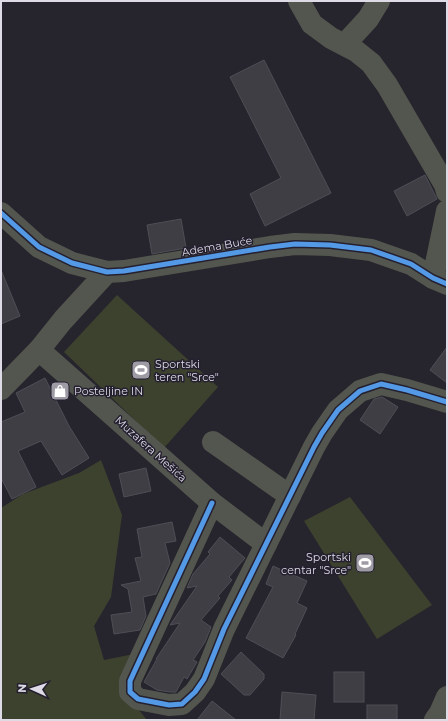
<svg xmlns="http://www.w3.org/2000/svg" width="448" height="721" font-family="Montserrat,sans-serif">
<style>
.green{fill:#3c422e}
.building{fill:#403e45;stroke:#4f4d55}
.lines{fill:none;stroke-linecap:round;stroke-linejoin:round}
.minor{stroke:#53564e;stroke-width:22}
.cycleway-casing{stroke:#252030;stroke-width:8}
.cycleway{stroke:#5399e6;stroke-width:5}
.labels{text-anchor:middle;stroke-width:3;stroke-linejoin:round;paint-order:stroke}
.street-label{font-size:11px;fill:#dedbe6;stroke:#252030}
.poi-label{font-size:11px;fill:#dedbe6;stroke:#252030;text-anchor:start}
</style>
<rect width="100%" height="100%" fill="#26242c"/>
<!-- green -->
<g class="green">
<path d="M117 295 218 387 164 448 64 352Z"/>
<path d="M101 460 122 515 111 597 94 626 104 660 144 652 125 693 147 720H1V508L23 494 79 473Z"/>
<path d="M350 497 432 605 377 639 304 521Z"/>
</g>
<!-- building -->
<g class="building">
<path d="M264 60 331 193 265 226 250 194 281 178 230 77Z"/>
<path d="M425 175 437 199 407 216 394 191Z"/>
<path d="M181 219 186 248 152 254 147 225Z"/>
<path d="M1 270 20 316 1 324Z"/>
<path d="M447 347V383L430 370Z"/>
<path d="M45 378 69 426 89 458 62 475 41 441 18 451 36 487 12 499 1 478V422L25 412 16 393Z"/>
<path d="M382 397 398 407 380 434 360 420 374 399Z"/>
<path d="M146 468 151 491 124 497 119 474Z"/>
<path d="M172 522 176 541 165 543 170 563 156 594 143 597 146 616 140 630 114 634 111 615 132 612 128 589 121 585 141 581 135 558 142 557 137 529Z"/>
<path d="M220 537 245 558 229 577 232 580 218 596 220 598 201 620 211 627 205 642 193 660 197 662 187 679 184 677 176 692H170L157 690 144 682 157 659H156L180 623 170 625 197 586 187 588 193 574 210 554 208 552Z"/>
<path d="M273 566 307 581 297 603 307 608 295 634 296 635 283 658 246 638 273 587 266 584Z"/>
<path d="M241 652 264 674V679L250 695H244L221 674Z"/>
<rect x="334" y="672" width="30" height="30"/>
<path d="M282 692 316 695 314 720H280Z"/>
<path d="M212 701 236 720H197Z"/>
<rect x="367" y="705" width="30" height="15"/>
</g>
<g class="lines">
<!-- minor -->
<g class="minor">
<path d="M299 1 312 24 331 38 356 51 371 63 387 85 445 185 447 192"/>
<path d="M345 44 368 19 379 1"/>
<path d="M1 213 39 247 72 263 107 272 124 271 270 247 295 244 330 245 371 250 411 264 433 278 447 284"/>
<path d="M433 278 447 211"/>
<path d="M39 350 212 503 266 544"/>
<path d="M1 389 39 350 63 320 107 272"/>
<path d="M213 442 290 496"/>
<path d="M212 503 130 681V692L138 699 169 705 182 704 195 692 204 679 224 629 314 447 322 433 338 410 360 391 381 384 407 390 447 402"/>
<path d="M435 720 440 713 447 697"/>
</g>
<defs>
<g id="cycleway">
<path d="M1 213 39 247 72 263 107 272 124 271 270 247 295 244 330 245 371 250 411 264 433 278 447 284"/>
<path d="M212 503 130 681V692L138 699 169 705 182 704 195 692 204 679 224 629 314 447 322 433 338 410 360 391 381 384 407 390 447 402"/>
</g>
</defs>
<!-- cycleway casing -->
<use href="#cycleway" class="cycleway-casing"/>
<!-- cycleway -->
<use href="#cycleway" class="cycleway"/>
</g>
<!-- icons -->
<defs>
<symbol id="stadium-square" viewBox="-11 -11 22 22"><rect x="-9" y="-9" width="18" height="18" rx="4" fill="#9e9ba5" stroke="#252030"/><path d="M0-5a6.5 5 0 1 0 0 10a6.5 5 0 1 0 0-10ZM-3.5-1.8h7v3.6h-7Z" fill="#fff"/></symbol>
<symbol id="shop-square" viewBox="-11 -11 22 22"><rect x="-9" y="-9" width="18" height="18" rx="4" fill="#9e9ba5" stroke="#252030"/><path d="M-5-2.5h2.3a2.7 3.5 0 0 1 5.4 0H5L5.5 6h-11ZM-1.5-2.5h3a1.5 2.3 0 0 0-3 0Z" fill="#fff"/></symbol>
</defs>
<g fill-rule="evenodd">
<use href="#stadium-square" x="130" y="359" width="22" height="22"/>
<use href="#shop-square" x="49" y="380" width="22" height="22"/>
<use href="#stadium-square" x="354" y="552" width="22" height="22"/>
</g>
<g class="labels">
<!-- street labels -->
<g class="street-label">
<text transform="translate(217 246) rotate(-10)" y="4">Adema Buće</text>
<text transform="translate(151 449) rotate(42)" y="4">Muzafera Mešića</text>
</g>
<!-- poi labels -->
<g class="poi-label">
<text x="155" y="368">Sportski<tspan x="155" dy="13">teren "Srce"</tspan></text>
<text x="74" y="395">Posteljine IN</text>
<text x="351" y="561" text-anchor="end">Sportski<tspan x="351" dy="13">centar "Srce"</tspan></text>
</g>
</g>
<!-- border -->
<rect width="448" height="721" fill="none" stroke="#dedbe6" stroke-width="4"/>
<!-- north arrow -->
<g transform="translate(32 689) rotate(273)" stroke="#252030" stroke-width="3" paint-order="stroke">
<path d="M0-3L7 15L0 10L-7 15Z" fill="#dedbe6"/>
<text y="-6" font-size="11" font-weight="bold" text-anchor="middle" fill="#dedbe6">N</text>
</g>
</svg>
